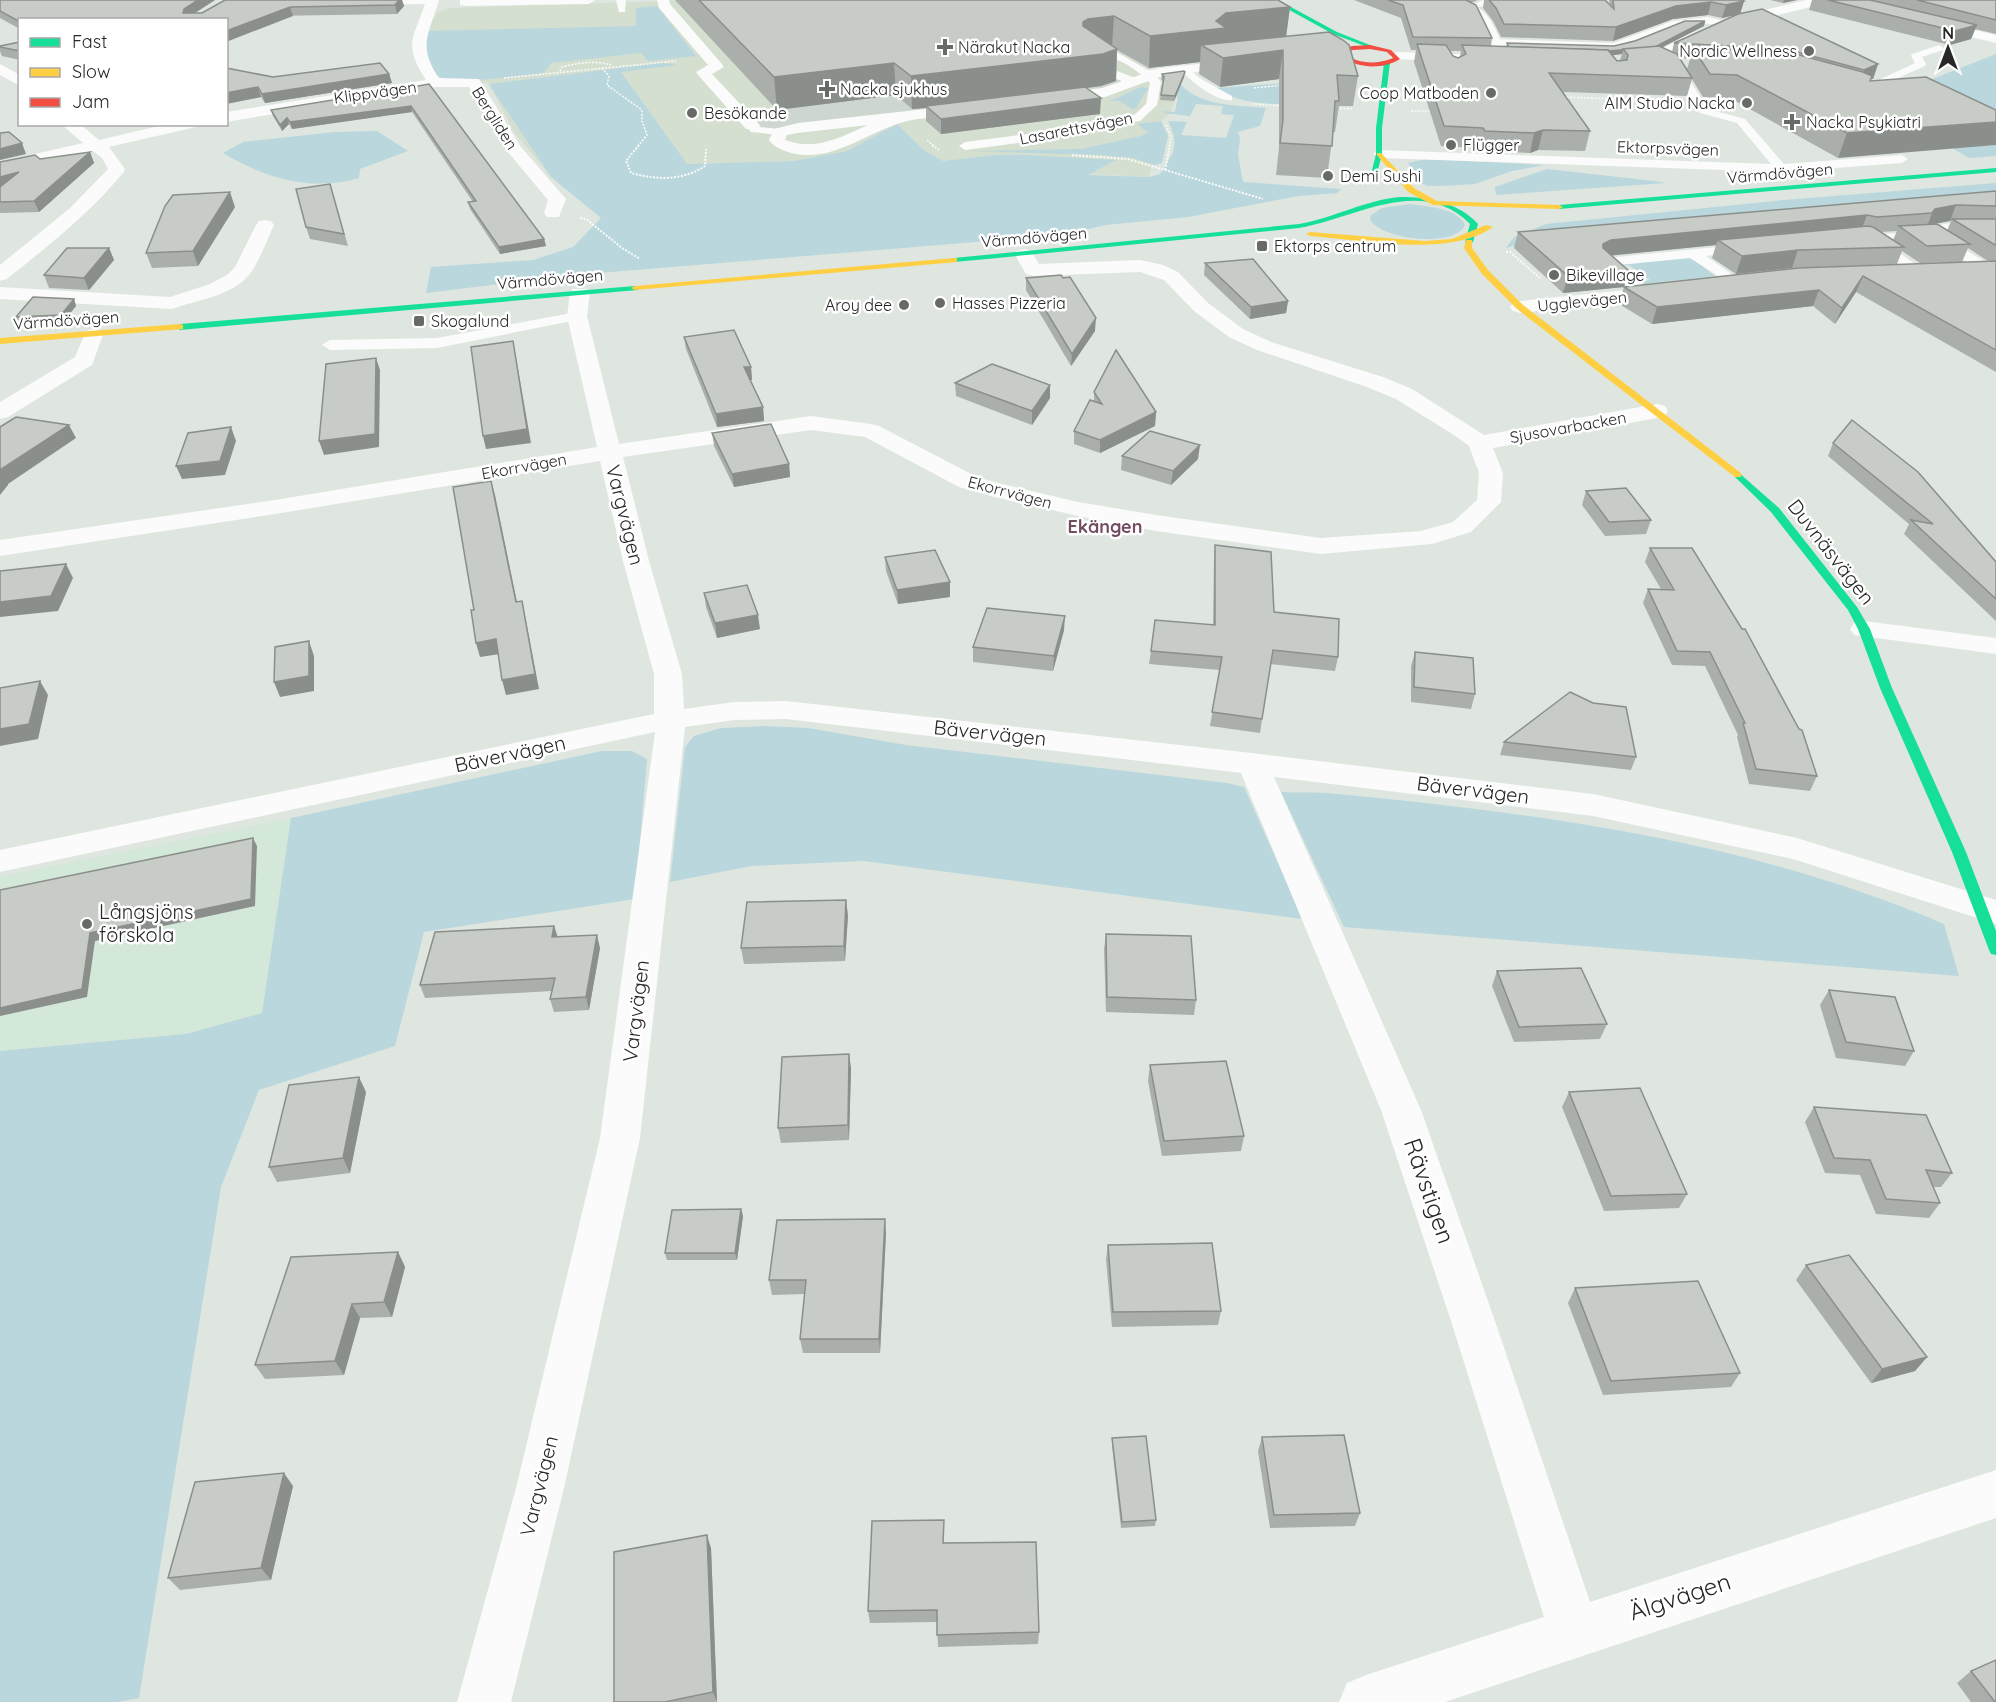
<svg xmlns="http://www.w3.org/2000/svg" width="1996" height="1702" font-family="Quicksand,sans-serif">
<style>
.education{fill:#d3e8d8}
.medical{fill:#d5dfd0}
.green{fill:#b9d7dd}
.plaza{fill:#cdd6cf}
.lines{fill:none;stroke-linecap:round;stroke-linejoin:round}
.path-far1{stroke:#fafbfa;stroke-width:1.5;stroke-dasharray:2 1.5;stroke-linecap:butt}
.path{stroke:#fafbfa;stroke-width:2;stroke-dasharray:2 1.5;stroke-linecap:butt}
.lane{fill:#fafbfa;fill-rule:evenodd}
.street{fill:#fafbfa;fill-rule:evenodd}
.fast{fill:#16e098;fill-rule:evenodd}
.slow{fill:#ffcf43;fill-rule:evenodd}
.jam{fill:#f24e42;fill-rule:evenodd}
.wall{fill:#abafab;fill-rule:evenodd}
.shaded-wall{fill:#8b8f8b}
.building{fill:#c7ccc7;stroke:#8b8f8b;stroke-width:1.5}
.poi-dot{fill:#676a67;stroke:#fff;stroke-width:2}
.labels{text-anchor:middle;stroke-width:5;stroke-linejoin:round;paint-order:stroke}
.far-poi-label{font-size:16px;fill:#272727;stroke:#fff;text-anchor:start}
.far-street-label{font-size:16px;fill:#272727;stroke:#fff}
.far-neighbourhood-label{font-size:18px;font-weight:bold;fill:#734c62;stroke:#fff}
.street-label{font-size:20px;fill:#272727;stroke:#fff}
.poi-label{font-size:20px;fill:#272727;stroke:#fff;text-anchor:start}
.near-street-label{font-size:24px;fill:#272727;stroke:#fff}
</style>
<rect width="100%" height="100%" fill="#dee6df"/>
<!-- education -->
<path class="education" d="M291 818 262 1013 186 1034 0 1051V877Z"/>
<!-- medical -->
<path class="medical" d="M692 0 1061 12 1151 67 1166 94 1176 96 1170 114 1161 121 1168 136 1162 163 1152 165 1149 177 1086 174 995 155 943 161 925 151 897 124 847 151 794 161 687 164 551 177 514 132 489 84 470 79 425 31 438 12 450 8Z"/>
<!-- green -->
<g class="green">
<path d="M657 6 696 56 648 61 641 53 551 63 544 73C524 75 456 85 441 78 426 71 424 46 425 31L636 26V8Z"/>
<path d="M1996 54V139L1912 87Z"/>
<path d="M662 63 678 65 621 72 687 164 794 161 847 151 897 124 925 151 943 161 995 155H1025L1116 160 1088 175 1149 177 1160 174C1174 153 1180 145 1168 121L1187 122 1181 135 1226 138 1234 115 1221 114 1223 106 1196 104 1190 116 1164 113 1163 111 1175 112 1178 97 1167 94 1177 80C1196 107 1236 105 1266 108L1260 126 1238 132 1240 138 1238 155 1243 182 1341 189 1337 193 1298 196 1188 217 1106 225 1062 235 574 275 426 293 431 267 533 260 573 247 601 218 551 177 489 84Z"/>
<path d="M1300 82 1307 105C1275 103 1243 107 1216 88Z"/>
<path d="M1141 87 1148 88 1136 108 1132 109 1120 101H1110Z"/>
<path d="M1161 121 1168 136 1162 163 1155 165 1133 158 1100 155 969 151 1081 149 1141 136 1148 132 1137 124Z"/>
<path d="M377 131 408 151 360 169 359 178C311 192 265 178 223 153L243 142 334 132Z"/>
<path d="M1996 145V156L1969 158 1952 148Z"/>
<path d="M1425 159 1545 165 1512 171 1475 184 1441 186H1428L1421 183 1408 163Z"/>
<path d="M1547 169 1654 181 1666 183 1496 195 1495 187Z"/>
<path d="M1996 183V202L1516 245 1506 248 1514 237 1546 224 1784 200Z"/>
<path d="M1410 204C1428 207 1456 207 1465 225 1455 248 1383 240 1370 220L1371 215 1382 208Z"/>
<path d="M1684 256 1696 261 1715 276 1644 284 1640 282 1650 280 1629 265 1622 266V264Z"/>
<path d="M764 726 808 728 906 745 1227 783 1244 787 1303 919 864 861 751 866 670 882 685 747 694 736 721 728Z"/>
<path d="M602 751H632L647 759 635 899 424 932 395 1046 259 1090 221 1187 139 1698 117 1702H0V1051L186 1034 262 1013 291 818Z"/>
<path d="M1281 792C1296 793 1311 792 1326 793 1532 812 1753 841 1944 924L1959 976 1344 927Z"/>
</g>
<!-- plaza -->
<path class="plaza" d="M1062 75 1118 78 1125 82 1107 88 1093 90 1089 88 918 107 922 111 796 124 774 129 763 128 754 118 770 116 767 111Z"/>
<g class="lines">
<!-- path-far1 -->
<g class="path-far1">
<path d="M602 68 609 76 607 85 642 110V121L647 135 638 146"/>
<path d="M560 71 562 67C578 63 595 60 611 65"/>
<path d="M504 78 676 61"/>
<path d="M1254 88 1282 85"/>
<path d="M1413 92 1423 93"/>
<path d="M1563 97 1666 101"/>
<path d="M1252 104 1283 106"/>
<path d="M1333 108 1352 109"/>
<path d="M1411 111H1433"/>
<path d="M1166 125 1171 137 1169 146"/>
<path d="M927 140 934 146"/>
</g>
<!-- path -->
<g class="path">
<path d="M639 145 626 161 631 173C657 180 682 181 705 166L706 149"/>
<path d="M932 145 939 150"/>
<path d="M1072 155 1128 159 1263 199"/>
<path d="M1165 170 1170 145"/>
<path d="M580 218 586 219 622 248 640 259"/>
<path d="M1506 252H1510L1540 278"/>
</g>
<!-- lane -->
<g class="lane">
<path d="M616 0H626L625 12H619Z"/>
<path d="M1484 0H1498L1469 11 1464 8Z"/>
<path d="M1708 17 1733 23 1728 26 1702 23 1683 24 1633 44 1613 49 1495 45 1490 42 1495 39 1613 43 1673 21Z"/>
<path d="M1939 45 1944 48 1943 50 1922 57 1926 64 1925 66 1864 93H1856L1855 91 1915 63 1911 56 1912 54Z"/>
<path d="M1111 49 1148 70 1160 69 1165 72 1156 76 1161 82 1157 105 1140 121 1071 131 1055 138 965 150 959 146 965 142 1052 131 1068 125 1133 116 1146 104 1150 83C1138 70 1116 54 1097 57L1117 71 1138 79V83C1120 86 1095 67 1083 55L1088 52Z"/>
<path d="M1669 62 1681 66 1708 109 1745 119 1784 164 1902 155 1908 159 1902 163 1781 172 1379 158 1373 154 1379 150 1771 164 1737 123 1700 113 1673 70 1664 65Z"/>
<path d="M1185 66 1201 79 1232 96V100C1217 103 1189 80 1180 69Z"/>
<path d="M752 123 759 127 780 129 786 132 780 135 751 132 746 126Z"/>
<path d="M1950 223 1996 224V232L1950 231 1940 234 1992 266 1994 269 1992 272H1982L1932 239 1885 242 1926 272 1924 275H1914L1864 239 1871 235 1927 231 1929 227Z"/>
<path d="M1747 244 1752 245 1754 248 1752 251 1706 256 1740 280 1742 283 1740 286 1735 287 1690 258 1619 265 1649 291 1651 294 1644 298 1639 297 1600 262 1607 258Z"/>
<path d="M577 312 584 316 582 319 437 348 330 350 322 345 330 340 437 338Z"/>
</g>
<!-- street -->
<g class="street">
<path d="M352 0H439C429 34 417 46 439 78L479 79 521 147 566 199 559 217H547L544 213 548 200 508 152 469 87H435L226 122V112L426 80C403 45 413 39 425 4L358 5 353 4Z"/>
<path d="M460 0H595L589 4 465 6 460 5Z"/>
<path d="M657 0H669L670 4 722 64 724 67 712 74 758 123 760 126 758 129H746L698 75 696 72 708 65 659 8Z"/>
<path d="M1444 0C1490 0 1492 23 1509 59L1507 62H1497L1475 16Z"/>
<path d="M1806 0H1828L1827 3 1733 26 1695 42 1662 61 1626 66 1619 62 1626 58 1653 54 1685 36 1723 20Z"/>
<path d="M1929 19 1996 35V43L1924 26 1922 23Z"/>
<path d="M1397 52 1461 54 1468 58 1461 62 1392 59 1390 56 1392 53Z"/>
<path d="M1245 59 1252 63 1250 66 1162 76 1105 97 1049 104 1041 99 1049 94 1102 88 1160 68Z"/>
<path d="M0 64 20 75V86L0 75Z"/>
<path d="M971 104 979 109 976 112C955 118 933 116 912 120 870 128 833 166 788 152 780 149 774 147 769 140L774 129 798 123ZM868 125C839 138 816 151 785 140L787 135 798 133Z"/>
<path d="M61 124H80L99 140 167 124H198L196 127 109 147 125 169 123 173C89 214 48 246 7 279L0 281V265L70 208 108 169 102 158 93 151 0 172V162L83 143Z"/>
<path d="M265 220 271 221 274 225C267 240 261 257 252 271 237 294 202 299 178 307L171 309 0 299V287L170 297 210 284 227 275 235 267 256 225 259 221Z"/>
<path d="M1024 249 1031 251 1039 264 1140 260 1163 265 1178 272 1208 303 1243 329 1271 342 1383 377 1412 389 1484 435 1657 404 1665 406 1668 411 1665 416 1657 418 1493 448 1503 473 1501 502 1471 532 1432 544 1321 554 1156 531 1078 516 987 495 959 487 865 437 811 430 623 457 649 561 682 674 684 709 734 702 786 701 1252 753 1593 794 1797 838 1996 900V924L1793 859 1593 816 1274 777 1421 1110 1495 1321 1590 1602 1996 1470V1518L1445 1702H1339L1347 1683 1366 1675 1544 1617 1451 1321 1381 1110 1241 773 786 719 734 720 685 727 640 1138 564 1488 511 1702H457L516 1488 600 1138 655 732 0 872V850L654 714V674L623 561 600 461 275 514 0 556V540L275 500 597 447 567 316 570 293 573 289H587L590 293 587 316 619 444 811 416 871 424 879 426 977 477 1002 484 1078 502 1156 515 1321 538 1421 531 1453 522 1477 500 1479 473 1469 446 1457 437 1396 399 1367 387 1257 350 1229 337 1194 311 1164 280 1140 272 1033 276 1026 274 1015 255 1017 251Z"/>
<path d="M1665 286 1672 288 1675 292 1672 296 1520 313 1513 311 1510 307 1513 303 1520 301Z"/>
<path d="M93 329 100 331 103 335 92 365 8 417 0 419V402L75 357 86 331Z"/>
<path d="M1864 621 1996 638V654L1854 635 1850 629 1854 623Z"/>
</g>
<!-- fast -->
<g class="fast">
<path d="M1271 0H1278L1337 32 1375 47 1370 48 1333 34Z"/>
<path d="M1387 61 1390 63 1382 128V154L1377 174 1374 176 1371 174 1376 154V128L1384 63Z"/>
<path d="M1996 168V172L1559 209 1555 207 1559 205Z"/>
<path d="M1400 197C1428 197 1458 202 1478 224L1473 242 1469 244 1465 242 1470 224C1421 174 1354 219 1299 228L987 259 954 262 950 260 954 258 1299 224C1334 218 1365 200 1400 197Z"/>
<path d="M635 286H638V290L180 330 176 327 180 324Z"/>
<path d="M1738 472 1779 508 1857 607 1870 629 1892 688 1966 852 1996 931V955L1991 954 1989 950 1952 852 1880 688 1858 629 1848 610 1771 512 1735 477V473Z"/>
</g>
<!-- slow -->
<g class="slow">
<path d="M1377 153H1381L1414 188 1437 201 1559 205 1563 207 1559 209 1433 205 1408 192 1377 155Z"/>
<path d="M1486 225 1493 227C1449 258 1362 240 1310 236L1306 234 1310 232 1425 241 1452 239Z"/>
<path d="M1466 240H1472V248L1488 270 1523 305 1741 473V477H1735L1517 309 1482 274 1464 248Z"/>
<path d="M954 258H957V262L635 290 631 288 635 286Z"/>
<path d="M180 324 183 325V329L0 344V338Z"/>
</g>
<!-- jam -->
<path class="jam" d="M1370 45 1391 50 1400 59C1381 71 1353 68 1336 53L1352 46ZM1370 49 1387 52 1393 58C1376 65 1358 64 1343 53L1353 50Z"/>
</g>
<!-- wall -->
<g class="wall">
<path d="M0 0H215L195 13H202L225 0H402L404 6 397 14 20 20V29L0 18Z"/>
<path d="M675 0H1278L1290 7 1286 36 1358 76 1353 106H1339L1335 132H1333L1327 178 1276 175 1279 148V79L1220 87 1199 74 1200 62 1149 68 1117 50 1116 81 1101 86 1086 88 1100 114 941 134 926 121V108L912 109 896 95 777 110Z"/>
<path d="M1354 0H1478L1473 2H1470L1492 38 1491 46 1506 47 1507 43 1614 46 1705 21 1704 26 1662 47 1672 52 1674 43 1738 14 1878 64 1873 79H1871L1838 158 1730 98 1703 97 1692 79 1687 96 1563 92 1590 131 1585 151 1538 150 1530 153 1481 151 1479 148 1441 146 1414 62 1416 50H1411L1401 18ZM1450 51H1461L1460 57 1458 58 1453 56ZM1622 54 1620 60 1617 61 1612 55ZM1680 58 1690 59 1687 69Z"/>
<path d="M1484 0H1605L1610 5 1609 0H1742L1744 1 1740 14 1722 18 1708 15 1673 19 1613 41 1501 37 1493 21 1483 8Z"/>
<path d="M1770 0H1797L1783 3Z"/>
<path d="M1812 0H1996V34L1975 29 1971 39 1950 45 1809 10Z"/>
<path d="M20 42V60L2 56 0 51V46Z"/>
<path d="M226 68 273 77 389 74 392 83 265 103 261 97 226 104Z"/>
<path d="M1162 74 1184 77 1174 101 1160 100 1163 82 1161 79Z"/>
<path d="M400 89 544 239 546 246 500 254 470 209 468 202H473L412 112 292 129 289 124 282 131 273 116 271 110Z"/>
<path d="M90 152 94 163 39 212 0 213V162L40 159Z"/>
<path d="M330 184 348 246 310 239 306 227Z"/>
<path d="M1996 191V372L1856 292 1835 324 1813 306 1652 324 1619 304 1624 287 1996 261H1988L1968 248 1962 262 1920 263 1902 251 1897 264 1792 268 1736 274 1712 258 1716 245 1612 255 1624 287 1563 293 1514 248 1518 232ZM1950 221H1951L1947 231 1930 224ZM1897 231 1893 240 1881 232Z"/>
<path d="M235 207 198 266 152 268 146 253Z"/>
<path d="M109 248 114 260 89 290 49 288 44 275Z"/>
<path d="M1205 263 1288 301 1286 313 1250 319 1204 275Z"/>
<path d="M1026 278 1095 331 1071 366 1026 290Z"/>
<path d="M74 299 76 306 63 322 19 324 16 317Z"/>
<path d="M684 337 751 367 752 380H750L763 407 764 421 717 427 686 349Z"/>
<path d="M955 383 1050 398 1032 425 956 396Z"/>
<path d="M1094 392 1156 412 1155 426 1100 453 1074 444V431L1094 401Z"/>
<path d="M712 433 789 464 790 477 734 487 714 446Z"/>
<path d="M1833 443 1996 562V621L1904 534 1909 524 1828 456Z"/>
<path d="M1122 456 1198 459 1171 485 1121 470Z"/>
<path d="M1586 491 1651 520 1646 534 1605 536 1582 505Z"/>
<path d="M1215 545 1274 612 1338 657 1335 671 1270 664 1260 733 1210 726 1220 670 1149 664 1151 651 1213 625 1214 558Z"/>
<path d="M1650 548 1817 776 1810 791 1749 784 1737 737 1738 735 1705 666 1672 665 1643 603 1648 589H1661L1645 562Z"/>
<path d="M885 557 950 582V597L898 604 886 571Z"/>
<path d="M704 593 760 629 717 638 706 607Z"/>
<path d="M1064 630 1053 671 973 662V647Z"/>
<path d="M1415 652 1475 694 1471 709 1411 702V666Z"/>
<path d="M1504 742 1636 757 1631 770 1500 755Z"/>
<path d="M848 915 845 961 744 964 741 948Z"/>
<path d="M554 926 558 937 600 948 589 1010 554 1012 550 999 552 991 425 998 420 985Z"/>
<path d="M1106 934 1196 1000 1194 1015 1106 1012 1104 949Z"/>
<path d="M1497 971 1607 1024 1600 1039 1514 1042 1492 986Z"/>
<path d="M1829 990 1914 1051 1905 1066 1836 1058 1820 1005Z"/>
<path d="M849 1054 851 1069 849 1140 781 1143 778 1128Z"/>
<path d="M1150 1065 1244 1136 1241 1151 1162 1156 1148 1081Z"/>
<path d="M366 1092 350 1173 277 1182 269 1167Z"/>
<path d="M1569 1092 1687 1194 1679 1208 1604 1211 1562 1107Z"/>
<path d="M1814 1107 1952 1173 1941 1187H1933L1940 1203 1929 1218 1876 1214 1860 1175 1825 1173 1805 1122Z"/>
<path d="M741 1209 743 1216 737 1260H667L665 1253Z"/>
<path d="M886 1233 880 1353H803L800 1339 805 1294 772 1295 769 1280Z"/>
<path d="M1108 1245 1221 1311 1218 1325 1112 1327 1106 1259Z"/>
<path d="M398 1252 405 1267 392 1317 360 1318 344 1375 265 1379 255 1365Z"/>
<path d="M1806 1265 1927 1357 1915 1371 1871 1383 1796 1280Z"/>
<path d="M1575 1288 1740 1373 1731 1387 1603 1395 1568 1303Z"/>
<path d="M1262 1437 1360 1513 1355 1526 1270 1528 1258 1451Z"/>
<path d="M1112 1438 1156 1520 1155 1526 1121 1528 1112 1445Z"/>
<path d="M293 1486 271 1580 180 1590 168 1578Z"/>
<path d="M944 1520V1543L1039 1632 1038 1644 938 1647 937 1622 870 1623 868 1611Z"/>
<path d="M711 1548 717 1702H614Z"/>
<path d="M1971 1671 1996 1702H1971L1957 1683Z"/>
</g>
<!-- shaded-wall -->
<g class="shaded-wall">
<path d="M198 0H215L187 18 183 13 184 9Z"/>
<path d="M399 0H402L404 6 397 14 395 5Z"/>
<path d="M1784 0H1797L1783 3Z"/>
<path d="M1744 1 1740 14 1722 18 1726 5Z"/>
<path d="M1711 2 1708 15 1673 19 1613 41 1616 27 1676 6Z"/>
<path d="M290 7 293 16 226 42V31Z"/>
<path d="M1290 7 1286 37 1201 45 1200 62 1149 68 1150 36 1216 21 1226 13Z"/>
<path d="M1114 16 1112 47 1117 49 1116 81 1101 86 928 108 926 106V108L912 109 911 76 1083 22 1088 19Z"/>
<path d="M1705 21 1704 26 1653 52 1627 54Z"/>
<path d="M1977 25 1971 39 1950 45 1955 31Z"/>
<path d="M1283 50 1279 79 1220 87 1223 58Z"/>
<path d="M1623 50 1622 54 1607 56 1608 51Z"/>
<path d="M894 63 896 95 777 110 774 77Z"/>
<path d="M1878 64 1873 79H1871L1864 99 1859 85 1864 70Z"/>
<path d="M1185 72 1184 77 1174 101 1175 96Z"/>
<path d="M389 74 392 83 265 103 262 94Z"/>
<path d="M258 87 261 97 226 104V93Z"/>
<path d="M1101 98 1100 114 941 134V119Z"/>
<path d="M411 106 412 112 292 129 290 122Z"/>
<path d="M287 118 289 124 282 131 280 125Z"/>
<path d="M1996 122V145L1838 158 1847 133Z"/>
<path d="M1543 130 1538 150 1530 153 1534 133Z"/>
<path d="M22 143 26 154 0 160V149Z"/>
<path d="M90 152 94 163 39 212 34 201Z"/>
<path d="M19 172 0 188V177Z"/>
<path d="M230 192 235 207 198 266 193 251Z"/>
<path d="M1956 205 1950 221 1929 225 1926 229 1932 213 1935 209Z"/>
<path d="M1867 215 1861 231 1718 240 1716 245 1607 256 1599 260 1603 244 1611 240Z"/>
<path d="M544 239 546 246 500 254 499 247Z"/>
<path d="M109 248 114 260 89 290 84 278Z"/>
<path d="M1798 250 1792 268 1736 274 1742 256Z"/>
<path d="M1629 271 1624 287 1563 293 1568 276Z"/>
<path d="M1863 276 1856 292 1835 324 1842 308Z"/>
<path d="M1819 290 1813 306 1652 324 1657 307Z"/>
<path d="M74 299 76 306 63 322 61 315Z"/>
<path d="M1288 301 1286 313 1250 319 1251 307Z"/>
<path d="M1096 318 1095 331 1071 366 1072 354Z"/>
<path d="M513 341 531 443 486 449 483 436Z"/>
<path d="M376 358 380 370 379 447 324 455 319 441Z"/>
<path d="M744 367H751L752 380H746Z"/>
<path d="M1050 385V398L1032 425V411Z"/>
<path d="M763 407 764 421 717 427 716 414Z"/>
<path d="M1156 412 1155 426 1100 453V440Z"/>
<path d="M69 425 76 438 8 484V485L0 495V470Z"/>
<path d="M231 427 236 441 225 475 182 479 176 466Z"/>
<path d="M1200 445 1198 459 1171 485 1173 471Z"/>
<path d="M789 464 790 477 734 487 732 474Z"/>
<path d="M491 481 495 495 520 617 516 602Z"/>
<path d="M66 564 73 578 58 611 0 617V602Z"/>
<path d="M950 582V597L898 604 897 590Z"/>
<path d="M522 601 525 616 539 689 506 695 502 680Z"/>
<path d="M758 615 760 629 717 638 715 623Z"/>
<path d="M1065 616 1064 630 1053 671 1054 656Z"/>
<path d="M496 639 500 654 480 657 476 643Z"/>
<path d="M309 641 314 656V691L280 697 274 682Z"/>
<path d="M40 681 48 695 38 739 0 746V729Z"/>
<path d="M253 838 257 846 255 906 95 941 87 997 0 1016V1008L90 933Z"/>
<path d="M846 900 848 915 845 961 844 946Z"/>
<path d="M554 926 558 939 552 937Z"/>
<path d="M597 935 600 948 589 1010 586 997Z"/>
<path d="M849 1054 851 1069 849 1140 848 1125Z"/>
<path d="M359 1077 366 1092 350 1173 343 1158Z"/>
<path d="M741 1209 743 1216 737 1260 735 1253Z"/>
<path d="M885 1219 886 1233 880 1353 879 1339Z"/>
<path d="M398 1252 405 1267 392 1317 384 1302Z"/>
<path d="M352 1304 360 1318 344 1375 335 1361Z"/>
<path d="M1927 1357 1915 1371 1871 1383 1882 1369Z"/>
<path d="M284 1473 293 1486 271 1580 261 1568Z"/>
<path d="M707 1535 711 1548 717 1702 713 1692Z"/>
</g>
<!-- building -->
<g class="building">
<path d="M0 0H198L184 9 183 13H202L225 0H399L395 5 290 7 226 31V20H20V22L0 11Z"/>
<path d="M699 0H1278L1290 7 1226 13 1216 21 1226 28 1150 36 1114 16 1088 19 1083 22V26L1117 49 1103 54 911 76 894 63 774 77Z"/>
<path d="M1388 0H1466L1476 5 1492 38 1413 37 1403 5Z"/>
<path d="M1489 0H1605L1614 9 1613 0H1742L1744 1 1726 5 1711 2 1676 6 1616 27 1504 24 1496 8Z"/>
<path d="M1828 0H1870L1977 25 1955 31Z"/>
<path d="M1917 0H1996V20Z"/>
<path d="M1762 9 1878 64 1864 70 1786 49 1674 43 1738 14Z"/>
<path d="M1685 21H1705L1655 47 1609 51 1608 50 1509 47 1507 43 1614 46 1635 41Z"/>
<path d="M1329 32 1343 40 1349 45 1358 76 1337 75 1339 101H1335L1332 146 1280 143 1283 120V50L1223 58 1201 45Z"/>
<path d="M20 42V51L0 47V46Z"/>
<path d="M1417 44 1446 45 1453 56 1458 58 1466 54 1462 45 1608 50 1617 61 1627 60 1628 55 1623 49 1659 46 1677 54 1692 78 1549 73 1590 131 1543 130 1534 133 1485 131 1483 128 1444 126Z"/>
<path d="M1693 48 1788 52 1863 72 1872 76 1870 81 1926 77 1996 110V122L1847 133 1737 75 1710 74Z"/>
<path d="M380 63 389 74 262 94 258 87 226 93V68L273 77Z"/>
<path d="M1184 71 1185 72 1175 96 1161 95 1164 77 1162 74Z"/>
<path d="M429 84 544 239 499 247 468 202 476 201 411 106 290 122 287 118 280 125 271 110 400 89 406 94 418 86Z"/>
<path d="M1085 87 1101 98 941 119 926 106Z"/>
<path d="M9 132 22 143 0 149V133Z"/>
<path d="M90 152 34 201 0 202V187L19 172 0 177V162L35 155 40 159Z"/>
<path d="M330 184 344 234 306 227 296 189Z"/>
<path d="M1996 191V206L1956 205 1935 209 1932 213 1877 217 1867 215 1611 240 1603 244V248L1629 271 1568 276 1518 232Z"/>
<path d="M230 192 193 251 146 253 165 206 173 195Z"/>
<path d="M1952 219H1996V245H1995Z"/>
<path d="M1937 224 1970 244 1927 246 1899 226Z"/>
<path d="M1868 226 1873 227 1904 247 1798 250 1742 256 1718 240Z"/>
<path d="M67 248H109L84 278 44 275Z"/>
<path d="M1253 259 1288 301 1251 307 1205 263Z"/>
<path d="M1996 261V350L1863 276 1842 308 1819 290 1657 307 1624 287 1798 268Z"/>
<path d="M1061 275 1063 278 1070 277 1096 318 1072 354 1026 278Z"/>
<path d="M33 297 74 299 61 315 16 317Z"/>
<path d="M734 330 751 367H744L763 407 716 414 684 337Z"/>
<path d="M513 341 527 429 483 436 471 347Z"/>
<path d="M1116 350 1156 412 1100 440 1074 431 1090 400 1102 404 1094 392Z"/>
<path d="M376 358 375 434 319 441 326 364Z"/>
<path d="M992 364 1050 385 1032 411 955 383Z"/>
<path d="M16 417 69 425 0 470V427Z"/>
<path d="M1852 420 1918 472 1996 562V599L1911 520 1933 524 1833 443Z"/>
<path d="M771 424 789 464 732 474 712 433Z"/>
<path d="M231 427 220 461 176 466 188 433Z"/>
<path d="M1150 431 1200 445 1173 471 1122 456Z"/>
<path d="M491 481 516 602 522 601 535 674 502 680 496 639 476 643 471 610H474L453 487Z"/>
<path d="M1626 488 1651 520 1609 522 1586 491Z"/>
<path d="M1215 545 1271 552 1274 612 1339 619 1338 657 1273 650 1262 719 1212 712 1222 657 1151 651 1155 620 1215 625Z"/>
<path d="M1650 548H1692L1742 629H1745L1799 729 1802 730 1817 776 1756 769 1743 723H1745L1710 652 1677 651 1648 589 1674 590Z"/>
<path d="M935 550 950 582 897 590 885 557Z"/>
<path d="M66 564 51 596 0 602V571Z"/>
<path d="M747 585 758 615 715 623 704 593Z"/>
<path d="M987 608 1065 616 1054 656 973 647Z"/>
<path d="M309 641V676L274 682 275 647Z"/>
<path d="M1415 652 1473 658 1475 694 1414 687Z"/>
<path d="M40 681 29 724 0 729V688Z"/>
<path d="M1570 692 1593 703 1626 707 1636 757 1504 742Z"/>
<path d="M253 838 251 899 90 933 82 989 0 1008V890Z"/>
<path d="M846 900 844 946 741 948 747 902Z"/>
<path d="M554 926 552 937 597 935 586 997 550 999 555 978 420 985 435 932Z"/>
<path d="M1106 934 1191 936 1196 1000 1107 997Z"/>
<path d="M1581 968 1607 1024 1519 1027 1497 971Z"/>
<path d="M1829 990 1895 997 1914 1051 1846 1042Z"/>
<path d="M849 1054 848 1125 778 1128 782 1057Z"/>
<path d="M1226 1061 1244 1136 1164 1141 1150 1065Z"/>
<path d="M359 1077 343 1158 269 1167 289 1085Z"/>
<path d="M1640 1088 1687 1194 1611 1196 1569 1092Z"/>
<path d="M1814 1107 1926 1115 1952 1173 1926 1170 1940 1203 1886 1199 1870 1160 1834 1158Z"/>
<path d="M741 1209 735 1253H665L672 1210Z"/>
<path d="M885 1219 879 1339H800L806 1280H769L777 1220Z"/>
<path d="M1212 1243 1221 1311 1113 1312 1108 1245Z"/>
<path d="M398 1252 384 1302 352 1304 335 1361 255 1365 291 1257Z"/>
<path d="M1849 1255 1927 1357 1882 1369 1806 1265Z"/>
<path d="M1698 1281 1740 1373 1611 1381 1575 1288Z"/>
<path d="M1344 1435 1360 1513 1274 1515 1262 1437Z"/>
<path d="M1146 1436 1156 1520 1122 1522 1112 1438Z"/>
<path d="M284 1473 261 1568 168 1578 195 1482Z"/>
<path d="M944 1520 943 1543 1036 1542 1039 1632 937 1635V1610L868 1611 872 1521Z"/>
<path d="M707 1535 713 1692 665 1702H614V1552Z"/>
<path d="M1996 1660V1702H1995L1971 1671Z"/>
</g>
<!-- markers -->
<g class="poi-dot">
<path d="M942 38h6v6h6v6h-6v6h-6v-6h-6v-6h6z"/>
<circle cx="1809" cy="51" r="6"/>
<path d="M824 80h6v6h6v6h-6v6h-6v-6h-6v-6h6z"/>
<circle cx="1491" cy="93" r="6"/>
<circle cx="1747" cy="103" r="6"/>
<circle cx="692" cy="113" r="6"/>
<path d="M1789 113h6v6h6v6h-6v6h-6v-6h-6v-6h6z"/>
<circle cx="1451" cy="145" r="6"/>
<circle cx="1328" cy="176" r="6"/>
<rect x="1256" y="240" width="12" height="12" rx="3"/>
<circle cx="1554" cy="275" r="6"/>
<circle cx="940" cy="303" r="6"/>
<circle cx="904" cy="305" r="6"/>
<rect x="413" y="315" width="12" height="12" rx="3"/>
<circle cx="87" cy="924" r="6"/>
</g>
<g class="labels">
<!-- far-poi labels -->
<g class="far-poi-label">
<text x="958" y="53">Närakut Nacka</text>
<text x="1797" y="57" text-anchor="end">Nordic Wellness</text>
<text x="840" y="95">Nacka sjukhus</text>
<text x="1479" y="99" text-anchor="end">Coop Matboden</text>
<text x="1735" y="109" text-anchor="end">AIM Studio Nacka</text>
<text x="704" y="119">Besökande</text>
<text x="1806" y="128">Nacka Psykiatri</text>
<text x="1463" y="151">Flügger</text>
<text x="1340" y="182">Demi Sushi</text>
<text x="1274" y="252">Ektorps centrum</text>
<text x="1566" y="281">Bikevillage</text>
<text x="952" y="309">Hasses Pizzeria</text>
<text x="892" y="311" text-anchor="end">Aroy dee</text>
<text x="431" y="327">Skogalund</text>
</g>
<!-- far-street labels -->
<g class="far-street-label">
<text transform="translate(375 92) rotate(-8)" y="6">Klippvägen</text>
<text transform="translate(495 118) rotate(58)" y="6">Bergliden</text>
<text transform="translate(1076 128) rotate(-11)" y="6">Lasarettsvägen</text>
<text transform="translate(1668 148) rotate(2)" y="6">Ektorpsvägen</text>
<text transform="translate(1780 173) rotate(-5)" y="6">Värmdövägen</text>
<text transform="translate(1034 237) rotate(-5)" y="6">Värmdövägen</text>
<text transform="translate(550 279) rotate(-5)" y="6">Värmdövägen</text>
<text transform="translate(1582 301) rotate(-6)" y="6">Ugglevägen</text>
<text transform="translate(66 320) rotate(-4)" y="6">Värmdövägen</text>
<text transform="translate(1568 427) rotate(-10)" y="6">Sjusovarbacken</text>
<text transform="translate(524 466) rotate(-10)" y="6">Ekorrvägen</text>
<text transform="translate(1010 492) rotate(15)" y="6">Ekorrvägen</text>
</g>
<!-- far-neighbourhood labels -->
<g class="far-neighbourhood-label">
<text x="1105" y="533">Ekängen</text>
</g>
<!-- street labels -->
<g class="street-label">
<text transform="translate(625 515) rotate(76)" y="7">Vargvägen</text>
<text transform="translate(1831 552) rotate(52)" y="7">Duvnäsvägen</text>
<text transform="translate(990 733) rotate(6)" y="7">Bävervägen</text>
<text transform="translate(510 754) rotate(-12)" y="7">Bävervägen</text>
<text transform="translate(1473 790) rotate(7)" y="7">Bävervägen</text>
<text transform="translate(636 1011) rotate(-83)" y="7">Vargvägen</text>
<text transform="translate(539 1486) rotate(-76)" y="7">Vargvägen</text>
</g>
<!-- poi labels -->
<g class="poi-label">
<text x="99" y="919">Långsjöns<tspan x="99" dy="23">förskola</tspan></text>
</g>
<!-- near-street labels -->
<g class="near-street-label">
<text transform="translate(1429 1191) rotate(71)" y="8">Rävstigen</text>
<text transform="translate(1680 1597) rotate(-18)" y="8">Älgvägen</text>
</g>
</g>
<!-- legend -->
<rect x="18" y="18" width="210" height="108" fill="#ffffff" stroke="#a9a9a9" stroke-width="1.5"/>
<rect x="30" y="38" width="30" height="9" fill="#16e098" stroke="#a9a9a9" stroke-width="1.5"/>
<text x="72" y="48" font-size="18" fill="#272727">Fast</text>
<rect x="30" y="68" width="30" height="9" fill="#ffcf43" stroke="#a9a9a9" stroke-width="1.5"/>
<text x="72" y="78" font-size="18" fill="#272727">Slow</text>
<rect x="30" y="98" width="30" height="9" fill="#f24e42" stroke="#a9a9a9" stroke-width="1.5"/>
<text x="72" y="108" font-size="18" fill="#272727">Jam</text>
<!-- north arrow -->
<g transform="translate(1948 48)" stroke="#ffffff" stroke-width="4.5" paint-order="stroke">
<path d="M0-4.5L10 22L0 15L-10 22Z" fill="#272727"/>
<text y="-9" font-size="16" font-weight="bold" text-anchor="middle" fill="#272727">N</text>
</g>
</svg>
